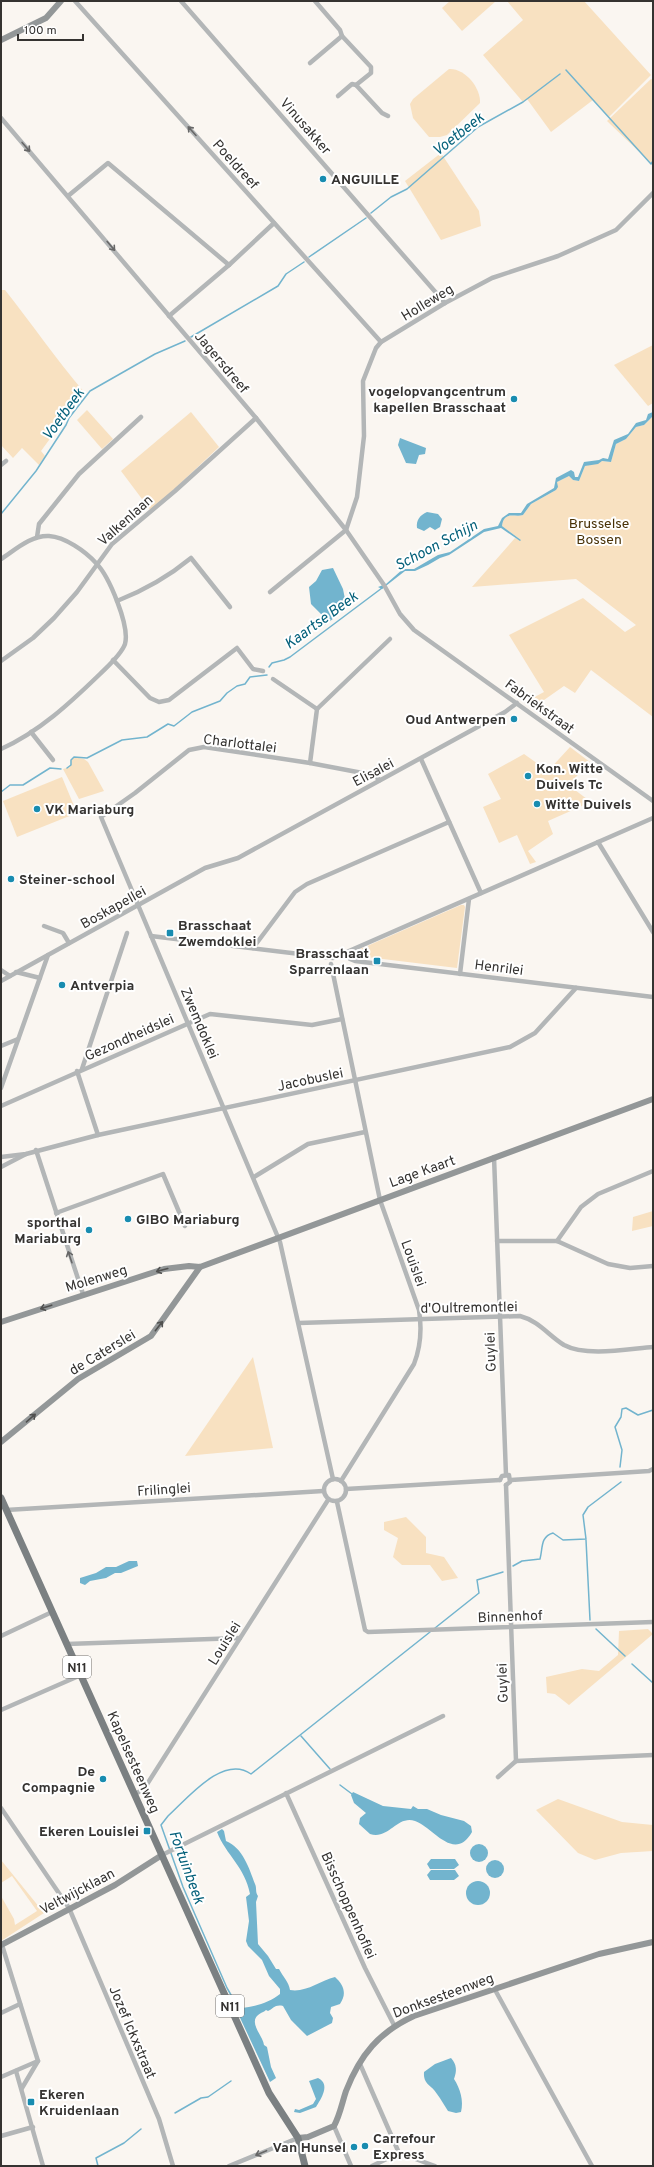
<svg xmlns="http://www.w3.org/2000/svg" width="654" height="2167" font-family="Overpass,sans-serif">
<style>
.green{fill:#f8e1c1}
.water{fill:#72b4ce}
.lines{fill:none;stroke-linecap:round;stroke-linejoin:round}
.stream{stroke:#72b4ce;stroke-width:1.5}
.street{stroke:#b3b6b7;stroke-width:4.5}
.secondary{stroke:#939798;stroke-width:6}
.primary{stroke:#7b8082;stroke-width:7}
.oneway{stroke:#676767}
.oneway2{stroke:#515150}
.poi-dot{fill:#188cb0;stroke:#fff;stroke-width:1.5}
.labels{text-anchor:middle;stroke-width:4;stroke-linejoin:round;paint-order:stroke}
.shield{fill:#fff;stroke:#72706f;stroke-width:1}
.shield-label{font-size:13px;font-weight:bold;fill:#353331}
.street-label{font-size:14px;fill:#353331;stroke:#fff}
.poi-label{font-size:14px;font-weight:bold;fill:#353331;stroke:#fff;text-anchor:start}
.park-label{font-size:14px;fill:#493207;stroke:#fff}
.water-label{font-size:15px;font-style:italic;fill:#05617b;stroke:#fff}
</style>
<rect width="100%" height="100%" fill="#faf6f1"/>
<!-- green -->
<g class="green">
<path d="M450 1H496L462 31 442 8Z"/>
<path d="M507 1H584L651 75 609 117 593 100 551 132 527 99 523 102 483 55 523 20Z"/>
<path d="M449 69C465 68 481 88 480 103L447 135 440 137H429L413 118 410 104 413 99Z"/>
<path d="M651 79 653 80V165L607 121Z"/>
<path d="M441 153 479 211 481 226 441 240 405 181Z"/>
<path d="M1 290H5C32 324 56 359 84 392L41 451 45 456 39 465 22 448 13 458 1 445Z"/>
<path d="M653 345V403L648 406 614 365Z"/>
<path d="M87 410 113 439 102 449 77 420Z"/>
<path d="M191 412 219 447 151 511 121 471Z"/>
<path d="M653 416V717L591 670 575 693 564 686 534 707 529 700 544 692 509 635 583 598 625 632 636 625 576 579 472 587 515 538 521 540 502 526C504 510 515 518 523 515L531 504 556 490 557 482 569 476 573 480 579 481 585 466 602 461 611 462 616 444 626 439 636 427 644 425Z"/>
<path d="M570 747 590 762 574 779 580 785 575 790 591 802 548 821 553 834 528 851 536 862 530 864 517 835 499 843 483 807 501 799 488 774 524 754 548 771Z"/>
<path d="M74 757 84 759 88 762 104 791 79 799 63 769 70 767 71 760Z"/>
<path d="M62 777 77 813 17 837 3 801Z"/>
<path d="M461 905H464L465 907 457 968 358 956V950Z"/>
<path d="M653 1211V1226L632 1231 633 1217Z"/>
<path d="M253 1357 273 1448 185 1456Z"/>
<path d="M406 1517 426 1537V1553L444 1557 458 1578 442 1581 430 1565H402L393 1557 398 1538 384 1530V1522Z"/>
<path d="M648 1629 653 1634 569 1705 555 1694 547 1693 546 1677 582 1669 599 1671 618 1655 619 1631Z"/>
<path d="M558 1799 622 1822 653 1825V1851L621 1853 595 1860 578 1853 536 1810Z"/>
<path d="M1 1860 44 1913 1 1941V1896L14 1919 15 1925 37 1911 12 1876 1 1883Z"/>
</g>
<!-- water -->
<g class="water">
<path d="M653 412V416L644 425 636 427 626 439 616 444 611 462 602 461 598 464 585 466 579 481 573 480 569 476 557 482 558 487 556 490 531 504 523 515C515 518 504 510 502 526L521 540 520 541 501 528 484 532 449 555 440 558 428 565 415 571H405L382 589 378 587 386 584 403 569H414L438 555 450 552 484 529 498 526 502 518 509 513H521L527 504 554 488 556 478 571 470 574 472 575 477H578L584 462 599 460 603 458 608 459 614 440 628 434 636 423 646 420 648 414Z"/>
<path d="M400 438 426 448 425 454 419 455 416 464 406 463 398 445Z"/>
<path d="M427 512 438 514 442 519 440 527 435 530 430 527 424 531 417 528C416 520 420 515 427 512Z"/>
<path d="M333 568 343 589 346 604 338 615 325 625 323 616 311 604 309 587 316 581 322 570Z"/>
<path d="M129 1561H137L138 1566 121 1573H115L106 1578 90 1581 85 1585 80 1583V1578L96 1573 106 1567H116Z"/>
<path d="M353 1792 383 1806 411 1809 413 1806 418 1809H427L441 1815 464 1821 471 1826 472 1832C454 1863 433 1827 415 1821 397 1815 389 1840 370 1834L359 1824 360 1818 366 1813 354 1803 351 1795Z"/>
<path d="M222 1829 224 1831 226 1841C243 1848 249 1868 255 1884 257 1888 255 1892 258 1896L256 1902 258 1944 268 1956 276 1969H279C283 1977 289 1982 290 1990 305 1993 320 1981 335 1977 344 1985 347 1994 340 2004L331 2007 330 2013 333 2018 332 2023 307 2036 291 2020 283 2006C275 2004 273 2009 268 2011L266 2010C264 2012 262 2012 261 2013 246 2021 263 2035 264 2045L267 2047 271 2067 276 2078 270 2082 235 2007 239 2005 242 2008C255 2007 270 2002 280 1994V1989L269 1976 262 1960 248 1946 246 1941 249 1921 246 1897 250 1894C245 1867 226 1855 217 1832Z"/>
<circle cx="479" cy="1853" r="9"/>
<path d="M431 1859H455L459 1865 454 1869H430L427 1864Z"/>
<circle cx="495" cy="1869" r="9"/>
<path d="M431 1870H455L459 1876 454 1880H430L427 1875Z"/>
<circle cx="478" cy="1893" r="12"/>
<path d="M451 2058C457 2065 457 2071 454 2079 460 2088 464 2101 461 2112L456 2113 448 2111C444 2105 441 2099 437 2094 432 2085 423 2085 424 2072L435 2064Z"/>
<path d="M318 2078C331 2084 321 2099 316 2107L300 2113 294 2112 295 2109 299 2110 313 2104 316 2099 309 2081Z"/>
</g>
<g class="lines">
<!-- stream -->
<g class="stream">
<path d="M566 70 651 164 653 161"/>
<path d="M371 213 391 197 407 189 478 127 523 102 560 74"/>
<path d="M309 257 366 218"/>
<path d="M191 337 278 286 286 274 304 262"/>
<path d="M1 514 36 471 66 425 69 418 90 391 155 354 185 341"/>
<path d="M269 667 272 663 284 660 290 657 382 588"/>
<path d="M67 768 71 765V760L74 757 87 758 122 740 147 737 168 724 174 726 192 712 220 701 227 693 237 686 245 684 250 677 267 675"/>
<path d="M1 792 10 785H23L50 768 61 769"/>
<path d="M620 1467 622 1450 615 1427 621 1417 622 1409 626 1408 638 1415 653 1410"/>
<path d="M586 1540 590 1620"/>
<path d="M513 1566 522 1561 540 1559C543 1548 540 1537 553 1533L563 1540 586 1539 583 1515 588 1507 621 1482"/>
<path d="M435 1628 479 1593 477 1580 503 1572"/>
<path d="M596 1629 625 1656"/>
<path d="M632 1664 653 1683"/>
<path d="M301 1736 330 1769"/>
<path d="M340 1785 352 1794"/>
<path d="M238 2007 227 1988 183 1887 161 1825 168 1816C187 1799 223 1754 251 1774L430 1632"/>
<path d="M175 2113 201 2098 208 2097 231 2081"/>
<path d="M98 2166 96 2158 124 2143 141 2129"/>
</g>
<!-- street -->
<g class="street">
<path d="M75 1 381 342"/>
<path d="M181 1 445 303"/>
<path d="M315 1 340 30 342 36 371 67V73L356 85 382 113 388 116"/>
<path d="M310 63 342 36"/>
<path d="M338 96 352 84 356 85"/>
<path d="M1 118 256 418 346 530 384 585 400 614 414 630 653 801"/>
<path d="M68 196 108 163 229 265"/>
<path d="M169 316 229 265 274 223"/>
<path d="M1 465 6 461"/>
<path d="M346 530 357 497 364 436 363 381 376 348 381 342 445 303 492 278 558 256 616 230 653 193"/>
<path d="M37 537 39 524 79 474 141 417"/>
<path d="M1 559C15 550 31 535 49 536 65 537 85 551 96 563 109 576 130 626 125 644 121 655 108 666 100 674 70 703 39 732 1 749"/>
<path d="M270 592 346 530"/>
<path d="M117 601C145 590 168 577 191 558L230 607"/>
<path d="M113 660 150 698 159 702 169 700 237 648 253 669 263 671"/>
<path d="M1 661 33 638 54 618 77 592 112 544 175 491 256 418"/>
<path d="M273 679 317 709"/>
<path d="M317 709 390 639"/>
<path d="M31 732 53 760"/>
<path d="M421 759 481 893"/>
<path d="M310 763 317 709"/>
<path d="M598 842 653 932"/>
<path d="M44 926 63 933 69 943"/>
<path d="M151 936 333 958 653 818"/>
<path d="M253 948 295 892 307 884 449 822"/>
<path d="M346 953 350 959 355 961 653 997"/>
<path d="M331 964 380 1200 419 1310C422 1329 421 1346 414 1364L341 1481"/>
<path d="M1 970 10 976"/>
<path d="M16 972 40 978"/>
<path d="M460 974 469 899"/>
<path d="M1 981 205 868 238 858 505 712 517 703"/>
<path d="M1 1046 18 1039"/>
<path d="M82 1069 127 933"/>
<path d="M77 1071 98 1135"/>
<path d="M1 1088 48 955"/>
<path d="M1 1106 210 1014 312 1025 342 1019"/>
<path d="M36 1150 83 1294"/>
<path d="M1 1157 26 1154 98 1135 510 1047 535 1033 576 988"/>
<path d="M494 1157 506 1475"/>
<path d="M1 1167 26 1154"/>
<path d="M254 1177 308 1144 365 1132"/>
<path d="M56 1213 163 1174 185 1226"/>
<path d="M497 1241H557L608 1264 630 1268 653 1266"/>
<path d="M557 1241 581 1207 598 1194 653 1171"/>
<path d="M299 1323 520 1316C539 1321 548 1335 564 1345 586 1357 628 1349 653 1347"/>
<circle cx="335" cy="1490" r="11"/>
<path d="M333 1479 280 1242 101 817 135 793 189 750 204 747 310 763 373 775 380 780"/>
<path d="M500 1480 502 1476 509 1475 510 1482 506 1485"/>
<path d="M511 1480 649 1471 653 1469"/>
<path d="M506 1485 516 1761"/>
<path d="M346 1489 500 1480"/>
<path d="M337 1502 365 1630 368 1632 653 1622"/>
<path d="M6 1510 323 1491"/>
<path d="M1 1636 52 1612"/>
<path d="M67 1644 240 1638"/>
<path d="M1 1710 81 1675"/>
<path d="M516 1761 653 1755"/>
<path d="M498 1777 516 1761"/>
<path d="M286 1793 365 1968 394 2025"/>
<path d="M135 1794 144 1789 328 1500"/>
<path d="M1 1808 69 1908 159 2119 173 2166"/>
<path d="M162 1855 443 1716"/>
<path d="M2 1945 38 2061 22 2088"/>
<path d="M494 1988 592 2166"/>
<path d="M1 2013 20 2004"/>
<path d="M360 2064 399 2153"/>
<path d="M16 2071 43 2166"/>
<path d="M1 2077 38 2061"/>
<path d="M334 2126 351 2166"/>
<path d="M1 2136 33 2127"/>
<path d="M229 2166 298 2138"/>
<path d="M372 2166 399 2153 435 2166"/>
</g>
<!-- secondary -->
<g class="secondary">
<path d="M1 40 46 18 61 1"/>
<path d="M1 1322 164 1269 189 1266 200 1267 653 1099"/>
<path d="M1 1442 78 1379 151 1336 200 1267"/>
<path d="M1 1945 115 1885 162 1855"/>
<path d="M298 2138 308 2137 334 2126C340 2115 342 2103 346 2091 360 2055 379 2032 414 2016L599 1954 653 1942"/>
</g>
<!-- primary -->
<path class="primary" d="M1 1498 269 2093 298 2138 305 2166"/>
</g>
<!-- one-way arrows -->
<defs><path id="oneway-shaft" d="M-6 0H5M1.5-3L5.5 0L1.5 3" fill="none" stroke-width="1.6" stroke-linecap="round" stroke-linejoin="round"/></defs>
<g class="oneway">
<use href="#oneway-shaft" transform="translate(192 131) rotate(-132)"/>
<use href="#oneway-shaft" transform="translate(26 147) rotate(49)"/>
<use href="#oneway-shaft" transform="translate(111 246) rotate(50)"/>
<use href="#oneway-shaft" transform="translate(70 1257) rotate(-109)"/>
<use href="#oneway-shaft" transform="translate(261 2153) rotate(157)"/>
</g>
<g class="oneway2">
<use href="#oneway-shaft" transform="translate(162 1270) rotate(165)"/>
<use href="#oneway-shaft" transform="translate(46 1307) rotate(162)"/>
<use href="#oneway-shaft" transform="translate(159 1326) rotate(-52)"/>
<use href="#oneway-shaft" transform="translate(31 1418) rotate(-41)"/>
</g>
<!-- markers -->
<g class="poi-dot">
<circle cx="323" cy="179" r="4"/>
<circle cx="514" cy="399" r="4"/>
<circle cx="514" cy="719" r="4"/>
<circle cx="528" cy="776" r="4"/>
<circle cx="537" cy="804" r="4"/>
<circle cx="37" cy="809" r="4"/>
<circle cx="11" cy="879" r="4"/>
<rect x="166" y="929" width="8" height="8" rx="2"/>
<rect x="373" y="957" width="8" height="8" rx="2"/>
<circle cx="62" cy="985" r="4"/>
<circle cx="128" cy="1219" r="4"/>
<circle cx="89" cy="1230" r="4"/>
<circle cx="103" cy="1779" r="4"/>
<rect x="143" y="1827" width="8" height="8" rx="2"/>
<rect x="27" y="2098" width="8" height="8" rx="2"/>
<circle cx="365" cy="2146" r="4"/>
<circle cx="354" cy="2147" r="4"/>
</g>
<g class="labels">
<!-- shield labels -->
<g class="shield">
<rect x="63" y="1656" width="28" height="22" rx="3"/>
<rect x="216" y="1995" width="28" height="22" rx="3"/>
</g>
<g class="shield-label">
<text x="77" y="1672">N11</text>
<text x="230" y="2011">N11</text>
</g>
<!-- street labels -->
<g class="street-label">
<text transform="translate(306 126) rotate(49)" y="5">Vinusakker</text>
<text transform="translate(236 164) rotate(48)" y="5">Poeldreef</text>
<text transform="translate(427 302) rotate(-31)" y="5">Holleweg</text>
<text transform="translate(222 362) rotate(50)" y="5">Jagersdreef</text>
<text transform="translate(125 520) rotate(-42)" y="5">Valkenlaan</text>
<text transform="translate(540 706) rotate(36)" y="5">Fabriekstraat</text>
<text transform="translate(240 743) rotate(7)" y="5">Charlottalei</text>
<text transform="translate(373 772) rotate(-28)" y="5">Elisalei</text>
<text transform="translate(113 907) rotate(-29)" y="5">Boskapellei</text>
<text transform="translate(499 967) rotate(7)" y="5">Henrilei</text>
<text transform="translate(200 1023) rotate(67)" y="5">Zwemdoklei</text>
<text transform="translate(129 1037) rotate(-24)" y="5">Gezondheidslei</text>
<text transform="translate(310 1079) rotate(-12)" y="5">Jacobuslei</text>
<text transform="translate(422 1171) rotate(-20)" y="5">Lage Kaart</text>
<text transform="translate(414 1263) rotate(70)" y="5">Louislei</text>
<text transform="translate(96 1278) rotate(-17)" y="5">Molenweg</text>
<text transform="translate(469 1307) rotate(-1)" y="5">d'Oultremontlei</text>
<text transform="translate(102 1352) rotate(-31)" y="5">de Caterslei</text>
<text transform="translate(490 1352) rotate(-92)" y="5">Guylei</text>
<text transform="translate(164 1489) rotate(-4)" y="5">Frilinglei</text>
<text transform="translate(510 1616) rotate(-2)" y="5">Binnenhof</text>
<text transform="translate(224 1643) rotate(-58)" y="5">Louislei</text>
<text transform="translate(502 1683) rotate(-92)" y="5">Guylei</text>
<text transform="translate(134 1762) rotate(66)" y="5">Kapelsesteenweg</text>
<text transform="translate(77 1891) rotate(-28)" y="5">Veltwijcklaan</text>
<text transform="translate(349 1905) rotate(66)" y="5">Bisschoppenhoflei</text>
<text transform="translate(443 1995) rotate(-20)" y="5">Donksesteenweg</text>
<text transform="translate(133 2032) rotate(67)" y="5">Jozef Ickxstraat</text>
</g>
<!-- poi labels -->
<g class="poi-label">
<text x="331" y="184">ANGUILLE</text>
<text x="506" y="396" text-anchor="end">vogelopvangcentrum<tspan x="506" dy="16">kapellen Brasschaat</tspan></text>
<text x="506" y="724" text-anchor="end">Oud Antwerpen</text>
<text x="536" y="773">Kon. Witte<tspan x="536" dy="16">Duivels Tc</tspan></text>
<text x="545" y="809">Witte Duivels</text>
<text x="45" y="814">VK Mariaburg</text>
<text x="19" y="884">Steiner-school</text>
<text x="178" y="930">Brasschaat<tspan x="178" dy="16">Zwemdoklei</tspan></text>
<text x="369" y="958" text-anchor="end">Brasschaat<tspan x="369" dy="16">Sparrenlaan</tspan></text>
<text x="70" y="990">Antverpia</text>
<text x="136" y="1224">GIBO Mariaburg</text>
<text x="81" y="1227" text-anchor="end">sporthal<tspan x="81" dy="16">Mariaburg</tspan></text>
<text x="95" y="1776" text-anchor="end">De<tspan x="95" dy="16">Compagnie</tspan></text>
<text x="139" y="1836" text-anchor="end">Ekeren Louislei</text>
<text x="39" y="2099">Ekeren<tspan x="39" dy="16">Kruidenlaan</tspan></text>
<text x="373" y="2143">Carrefour<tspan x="373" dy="16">Express</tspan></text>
<text x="346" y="2152" text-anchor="end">Van Hunsel</text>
</g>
<!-- park labels -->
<g class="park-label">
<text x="599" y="528">Brusselse<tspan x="599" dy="16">Bossen</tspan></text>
</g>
<!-- water labels -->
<g class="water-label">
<text transform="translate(458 134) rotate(-38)" y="5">Voetbeek</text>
<text transform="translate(63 414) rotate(-54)" y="5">Voetbeek</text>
<text transform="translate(436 545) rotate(-28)" y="5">Schoon Schijn</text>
<text transform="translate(321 620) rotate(-36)" y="5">Kaartse Beek</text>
<text transform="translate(187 1867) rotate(70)" y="5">Fortuinbeek</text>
</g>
</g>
<!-- border -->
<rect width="654" height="2167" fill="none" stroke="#353331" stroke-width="4"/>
<!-- scale -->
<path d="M18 34v6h65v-6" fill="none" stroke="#353331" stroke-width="2"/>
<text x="24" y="34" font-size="12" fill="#353331" stroke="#ffffff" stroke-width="3" paint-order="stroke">100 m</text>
</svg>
